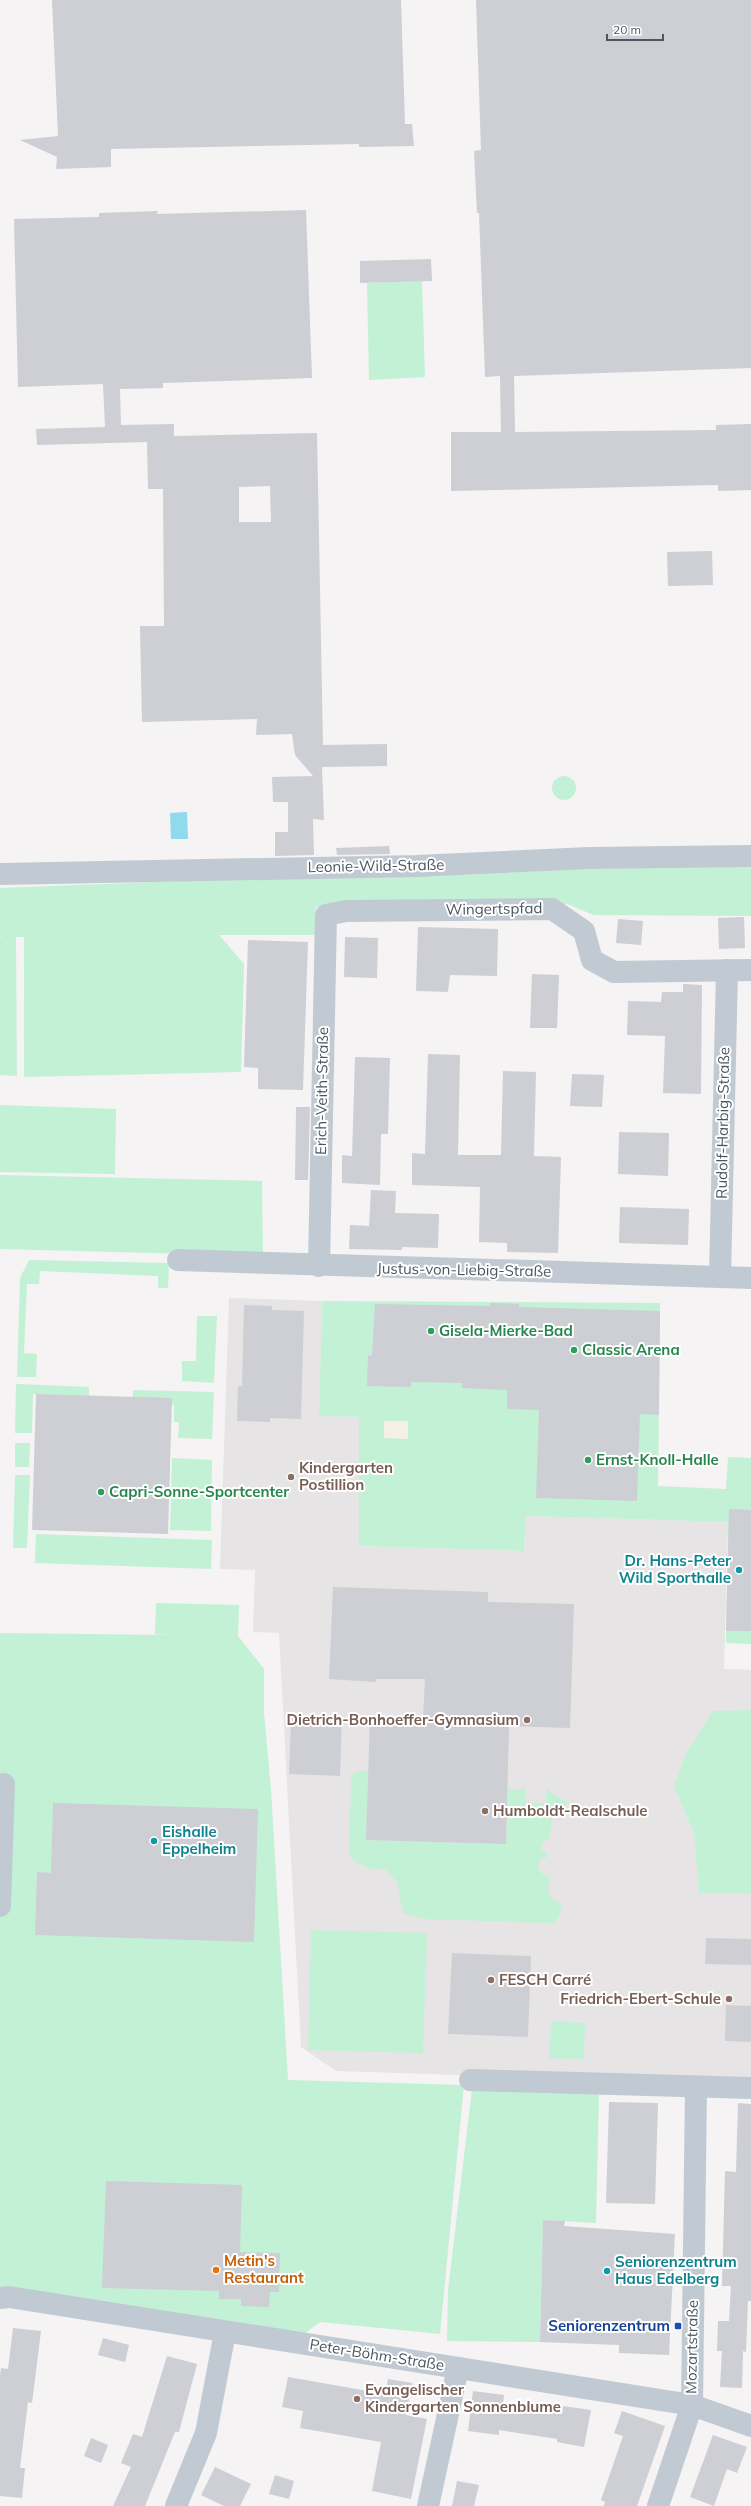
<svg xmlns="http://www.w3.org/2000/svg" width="751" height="2506" font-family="Mulish,sans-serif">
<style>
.education{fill:#e6e4e5}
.green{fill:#c3f1d5}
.sand{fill:#f5f0e5}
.water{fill:#90daee}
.building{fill:#cdcfd5;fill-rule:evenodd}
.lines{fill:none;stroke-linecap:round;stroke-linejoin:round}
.minor{stroke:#c1cad2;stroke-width:22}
.leisure-dot{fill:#2e9e5b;stroke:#fff;stroke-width:1.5}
.education-dot{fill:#8d6e63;stroke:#fff;stroke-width:1.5}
.culture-dot{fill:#0f9aa8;stroke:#fff;stroke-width:1.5}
.food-dot{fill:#e8710a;stroke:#fff;stroke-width:1.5}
.transit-dot{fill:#1a4fb4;stroke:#fff;stroke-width:1.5}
.labels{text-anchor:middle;stroke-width:4;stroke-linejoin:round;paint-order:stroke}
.street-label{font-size:15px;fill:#4a5661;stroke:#fff}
.leisure-label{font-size:15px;font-weight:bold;fill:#27864d;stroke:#fff;text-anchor:start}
.education-label{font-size:15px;font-weight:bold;fill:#785e54;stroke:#fff;text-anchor:start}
.culture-label{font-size:15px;font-weight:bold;fill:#0d838f;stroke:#fff;text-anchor:start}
.food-label{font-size:15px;font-weight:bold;fill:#c56008;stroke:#fff;text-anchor:start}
.transit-label{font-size:15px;font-weight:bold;fill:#164399;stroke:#fff;text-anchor:end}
</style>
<rect width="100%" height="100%" fill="#f5f3f3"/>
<!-- education -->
<path class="education" d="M229 1298 322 1301 319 1416 359 1417V1546L524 1551 526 1516 728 1522 724 1669 751 1670V2084L336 2071 301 2047 279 1633 253 1632 255 1570 220 1569Z"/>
<!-- green -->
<g class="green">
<path d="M422 281 425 377 369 380 367 283Z"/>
<circle cx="564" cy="788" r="12"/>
<path d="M751 866V916L594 915 567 904 316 907 315 935H219L244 964 241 1072 24 1077V937H16L17 1076 0 1075V937H2L0 936V888L206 880 465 875 580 869Z"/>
<path d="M0 1105 116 1109 115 1174 0 1172Z"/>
<path d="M0 1175 262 1181 263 1256 0 1249Z"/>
<path d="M29 1260 169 1263 168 1288H158V1276L40 1271 39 1284H27L24 1353 37 1354 36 1377H17L20 1278Z"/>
<path d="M322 1301 660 1303 658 1486 726 1489 728 1457 751 1458V1644L726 1643 728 1522 526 1516 524 1551 359 1546V1417L319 1416Z"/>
<path d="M197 1316H217L214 1383 182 1381V1361H196Z"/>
<path d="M16 1384 89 1387V1396L33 1394 32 1433H15Z"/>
<path d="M133 1390 214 1392 212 1439 178 1438 179 1422H174V1405L133 1399Z"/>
<path d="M15 1443H30L29 1467H15Z"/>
<path d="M172 1458 212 1460 211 1531 170 1530Z"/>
<path d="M15 1475H30L27 1548H13Z"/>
<path d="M36 1534 212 1540 211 1569 35 1563Z"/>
<path d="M156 1603 239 1605 238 1636 264 1669V1713L271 1789 288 2080 464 2085 440 2334 320 2322 303 2335 0 2292V1633L169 1635 155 1634Z"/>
<path d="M751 1710V1894L699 1893 694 1833 674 1786 686 1754 713 1711Z"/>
<path d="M368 1771 366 1840 506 1844 508 1789H526V1803H546V1789L565 1801 567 1810 552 1817 550 1838 543 1842 541 1849 547 1854V1857L540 1859 538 1868 542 1874 549 1877 548 1892 553 1900 562 1904C562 1913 559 1917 553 1923H545L423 1919 403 1913 397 1882 386 1869H372L356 1862 351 1857 349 1848 351 1777 356 1772Z"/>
<path d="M311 1930 427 1933 423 2053 308 2050Z"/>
<path d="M551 2021 585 2023 584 2059 549 2058Z"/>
<path d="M472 2089 599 2093 596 2223 543 2220 540 2342 447 2341 448 2290Z"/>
</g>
<!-- sand -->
<path class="sand" d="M384 1421H408V1439L384 1438Z"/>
<!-- water -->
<path class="water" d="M187 812 188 839H171L170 813Z"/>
<!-- building -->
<g class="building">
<path d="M52 0H401L405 124H412L414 146 359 147V144L111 149V167L56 169 57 157 20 140 58 136Z"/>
<path d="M476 0H751V368L514 376 515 432 716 430V425L751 424V490L718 491V485L451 491V432H501L500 376 485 377 479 213H477L474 151 481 150Z"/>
<path d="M306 210 312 378 163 383V388L120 389 121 425 174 424V436L317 433 323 745 387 744V766L322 767 324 820 313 819 314 855 275 856V832H288V802H273L272 777 313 776 295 755 292 734 256 735 257 719 142 722 140 626H164L163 489H148L147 442 37 445 36 429 105 427 103 384 18 387 14 219 99 217V213L158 211 157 214ZM270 486 271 522H239V487Z"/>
<path d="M431 259 432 281 360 283V261Z"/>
<path d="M712 551 713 585 668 586 667 552Z"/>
<path d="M389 846 390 854 337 855 336 848Z"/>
<path d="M744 917 745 948 719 949 718 918Z"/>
<path d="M618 919 643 921 641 945 616 943Z"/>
<path d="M418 927 498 929 497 976 450 975 448 992 416 991Z"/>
<path d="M345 937 378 938 377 978 344 977Z"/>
<path d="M248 940 308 942 303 1090 258 1089V1068L244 1067Z"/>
<path d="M532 974 559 975 557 1028H530Z"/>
<path d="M683 984 702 985 701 1094 663 1093 665 1036 627 1035 628 1001 661 1002 662 992H683Z"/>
<path d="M428 1054 460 1055 458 1155H501L503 1071 536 1072 534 1156 561 1157 558 1253 507 1252V1243L479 1242 480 1187 412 1185V1153L425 1154Z"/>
<path d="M355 1057 390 1058 388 1134H381L380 1185 342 1183V1155L352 1156Z"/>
<path d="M572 1074 604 1075 602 1107 570 1106Z"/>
<path d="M296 1107H310L308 1180H295Z"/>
<path d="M619 1132 669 1133 668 1176 618 1174Z"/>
<path d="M371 1190 396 1191 395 1213 439 1214 438 1248 402 1247V1250L349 1249 350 1225 369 1226Z"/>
<path d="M620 1207 689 1209 688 1245 619 1243Z"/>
<path d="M490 1303 519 1304V1307L660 1311 659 1415 640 1414 637 1501 536 1498 539 1410 507 1409V1390L462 1388V1383L411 1382V1387L367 1386 368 1356 372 1355 375 1304 490 1306Z"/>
<path d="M244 1305 272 1306V1310L304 1311 301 1419 270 1418V1422L237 1421 238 1386H242Z"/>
<path d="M36 1394 172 1398 168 1534 32 1530Z"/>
<path d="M729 1509 751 1510V1631H726Z"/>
<path d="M333 1587 488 1592V1602L574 1604 570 1728 509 1726 506 1844 366 1840 370 1716 423 1718 425 1679H376V1682L329 1679Z"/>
<path d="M291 1717 342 1718 340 1776 289 1774Z"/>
<path d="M53 1803 258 1809 254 1942 35 1935 37 1872 51 1873Z"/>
<path d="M706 1938 751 1939V1965L705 1964Z"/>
<path d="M452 1953 531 1956 528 2037 448 2034Z"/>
<path d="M726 2005 751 2006V2042L725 2041Z"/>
<path d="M609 2102 658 2103 655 2204 606 2203Z"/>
<path d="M738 2103 751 2104V2301H748L746 2352 743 2351 742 2388 720 2387 722 2351H717L718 2321H729L731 2286H722L725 2171 736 2172Z"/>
<path d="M106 2181 242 2185 240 2252 280 2253 279 2292H270L269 2307 241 2306V2299H219V2291L102 2288Z"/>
<path d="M543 2220 565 2221 564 2226 675 2234 669 2355 619 2353V2345L540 2342Z"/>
<path d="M13 2328 41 2331 32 2403 28 2402 20 2468H25L22 2498 0 2496V2376L1 2368 8 2369Z"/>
<path d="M103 2338 129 2345 125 2362 98 2355Z"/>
<path d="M167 2356 197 2364 179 2432H175L145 2506H113L131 2467 121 2463 133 2434 142 2437Z"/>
<path d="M288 2377 385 2394 388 2379 412 2383 406 2415 427 2419 411 2499 372 2491 381 2442 300 2428 303 2411 282 2407Z"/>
<path d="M473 2391 504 2395 503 2404 562 2414 563 2406 591 2410 584 2447 557 2442V2439L499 2430V2435L468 2431Z"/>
<path d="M622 2411 665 2426 637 2506H604L605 2502 601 2500 623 2436 614 2433Z"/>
<path d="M713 2435 747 2447 737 2473 727 2469 714 2506 690 2497Z"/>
<path d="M91 2438 108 2445 101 2463 84 2456Z"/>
<path d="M215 2467 251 2484 240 2506H224L201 2495Z"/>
<path d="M275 2475 294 2481 289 2499 269 2494Z"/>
<path d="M457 2481 479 2485 474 2506H452Z"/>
</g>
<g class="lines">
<!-- minor -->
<g class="minor">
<path d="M0 874 417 866 589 858 751 856"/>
<path d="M178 1260 751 1278"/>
<path d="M319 1266 326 915 346 911 552 909 584 931 592 960 614 972 751 970"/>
<path d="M720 1277 727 970"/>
<path d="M0 1906 4 1784"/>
<path d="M470 2080 751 2088"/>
<path d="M0 2298 9 2297 692 2405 751 2426"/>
<path d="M176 2506 206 2433 225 2332"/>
<path d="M428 2506 458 2368"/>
<path d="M658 2506 692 2405 696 2087"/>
</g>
</g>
<!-- markers -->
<g class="leisure-dot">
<circle cx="431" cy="1331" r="4"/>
<circle cx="574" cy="1350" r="4"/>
<circle cx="588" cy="1460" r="4"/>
<circle cx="101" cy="1492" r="4"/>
</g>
<g class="education-dot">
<circle cx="291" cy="1477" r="4"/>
<circle cx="527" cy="1720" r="4"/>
<circle cx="485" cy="1811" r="4"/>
<circle cx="491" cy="1980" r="4"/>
<circle cx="729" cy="1999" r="4"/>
<circle cx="357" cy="2399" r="4"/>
</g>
<g class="culture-dot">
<circle cx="739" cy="1570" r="4"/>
<circle cx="154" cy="1841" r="4"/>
<circle cx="607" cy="2271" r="4"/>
</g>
<circle class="food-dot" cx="216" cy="2270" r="4"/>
<rect class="transit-dot" x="674" y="2322" width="8" height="8" rx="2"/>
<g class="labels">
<!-- street labels -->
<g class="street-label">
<text transform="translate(376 866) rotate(-1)" y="5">Leonie-Wild-Straße</text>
<text transform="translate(494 909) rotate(-1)" y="5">Wingertspfad</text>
<text transform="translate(322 1091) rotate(-89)" y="5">Erich-Veith-Straße</text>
<text transform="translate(723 1123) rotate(-89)" y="5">Rudolf-Harbig-Straße</text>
<text transform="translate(464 1270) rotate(1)" y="5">Justus-von-Liebig-Straße</text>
<text transform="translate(692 2347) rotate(-89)" y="5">Mozartstraße</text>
<text transform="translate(377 2355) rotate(9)" y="5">Peter-Böhm-Straße</text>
</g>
<!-- leisure labels -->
<g class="leisure-label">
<text x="439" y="1336">Gisela-Mierke-Bad</text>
<text x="582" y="1355">Classic Arena</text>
<text x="596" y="1465">Ernst-Knoll-Halle</text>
<text x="109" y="1497">Capri-Sonne-Sportcenter</text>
</g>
<!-- education labels -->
<g class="education-label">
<text x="299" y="1473">Kindergarten<tspan x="299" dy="17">Postillion</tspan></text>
<text x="519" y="1725" text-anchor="end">Dietrich-Bonhoeffer-Gymnasium</text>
<text x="493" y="1816">Humboldt-Realschule</text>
<text x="499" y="1985">FESCH Carré</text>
<text x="721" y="2004" text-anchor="end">Friedrich-Ebert-Schule</text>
<text x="365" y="2395">Evangelischer<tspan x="365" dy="17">Kindergarten Sonnenblume</tspan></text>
</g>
<!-- culture labels -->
<g class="culture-label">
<text x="731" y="1566" text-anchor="end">Dr. Hans-Peter<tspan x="731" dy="17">Wild Sporthalle</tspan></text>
<text x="162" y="1837">Eishalle<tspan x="162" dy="17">Eppelheim</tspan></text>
<text x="615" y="2267">Seniorenzentrum<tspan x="615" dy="17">Haus Edelberg</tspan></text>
</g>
<!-- food labels -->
<g class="food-label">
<text x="224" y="2266">Metin's<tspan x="224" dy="17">Restaurant</tspan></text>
</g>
<!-- transit labels -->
<g class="transit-label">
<text x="670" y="2331">Seniorenzentrum</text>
</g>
</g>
<!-- scale -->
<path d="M607 34v6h56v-6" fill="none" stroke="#4a5661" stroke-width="2"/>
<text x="613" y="34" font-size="12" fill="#4a5661" stroke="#ffffff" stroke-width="3" paint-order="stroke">20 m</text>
</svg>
